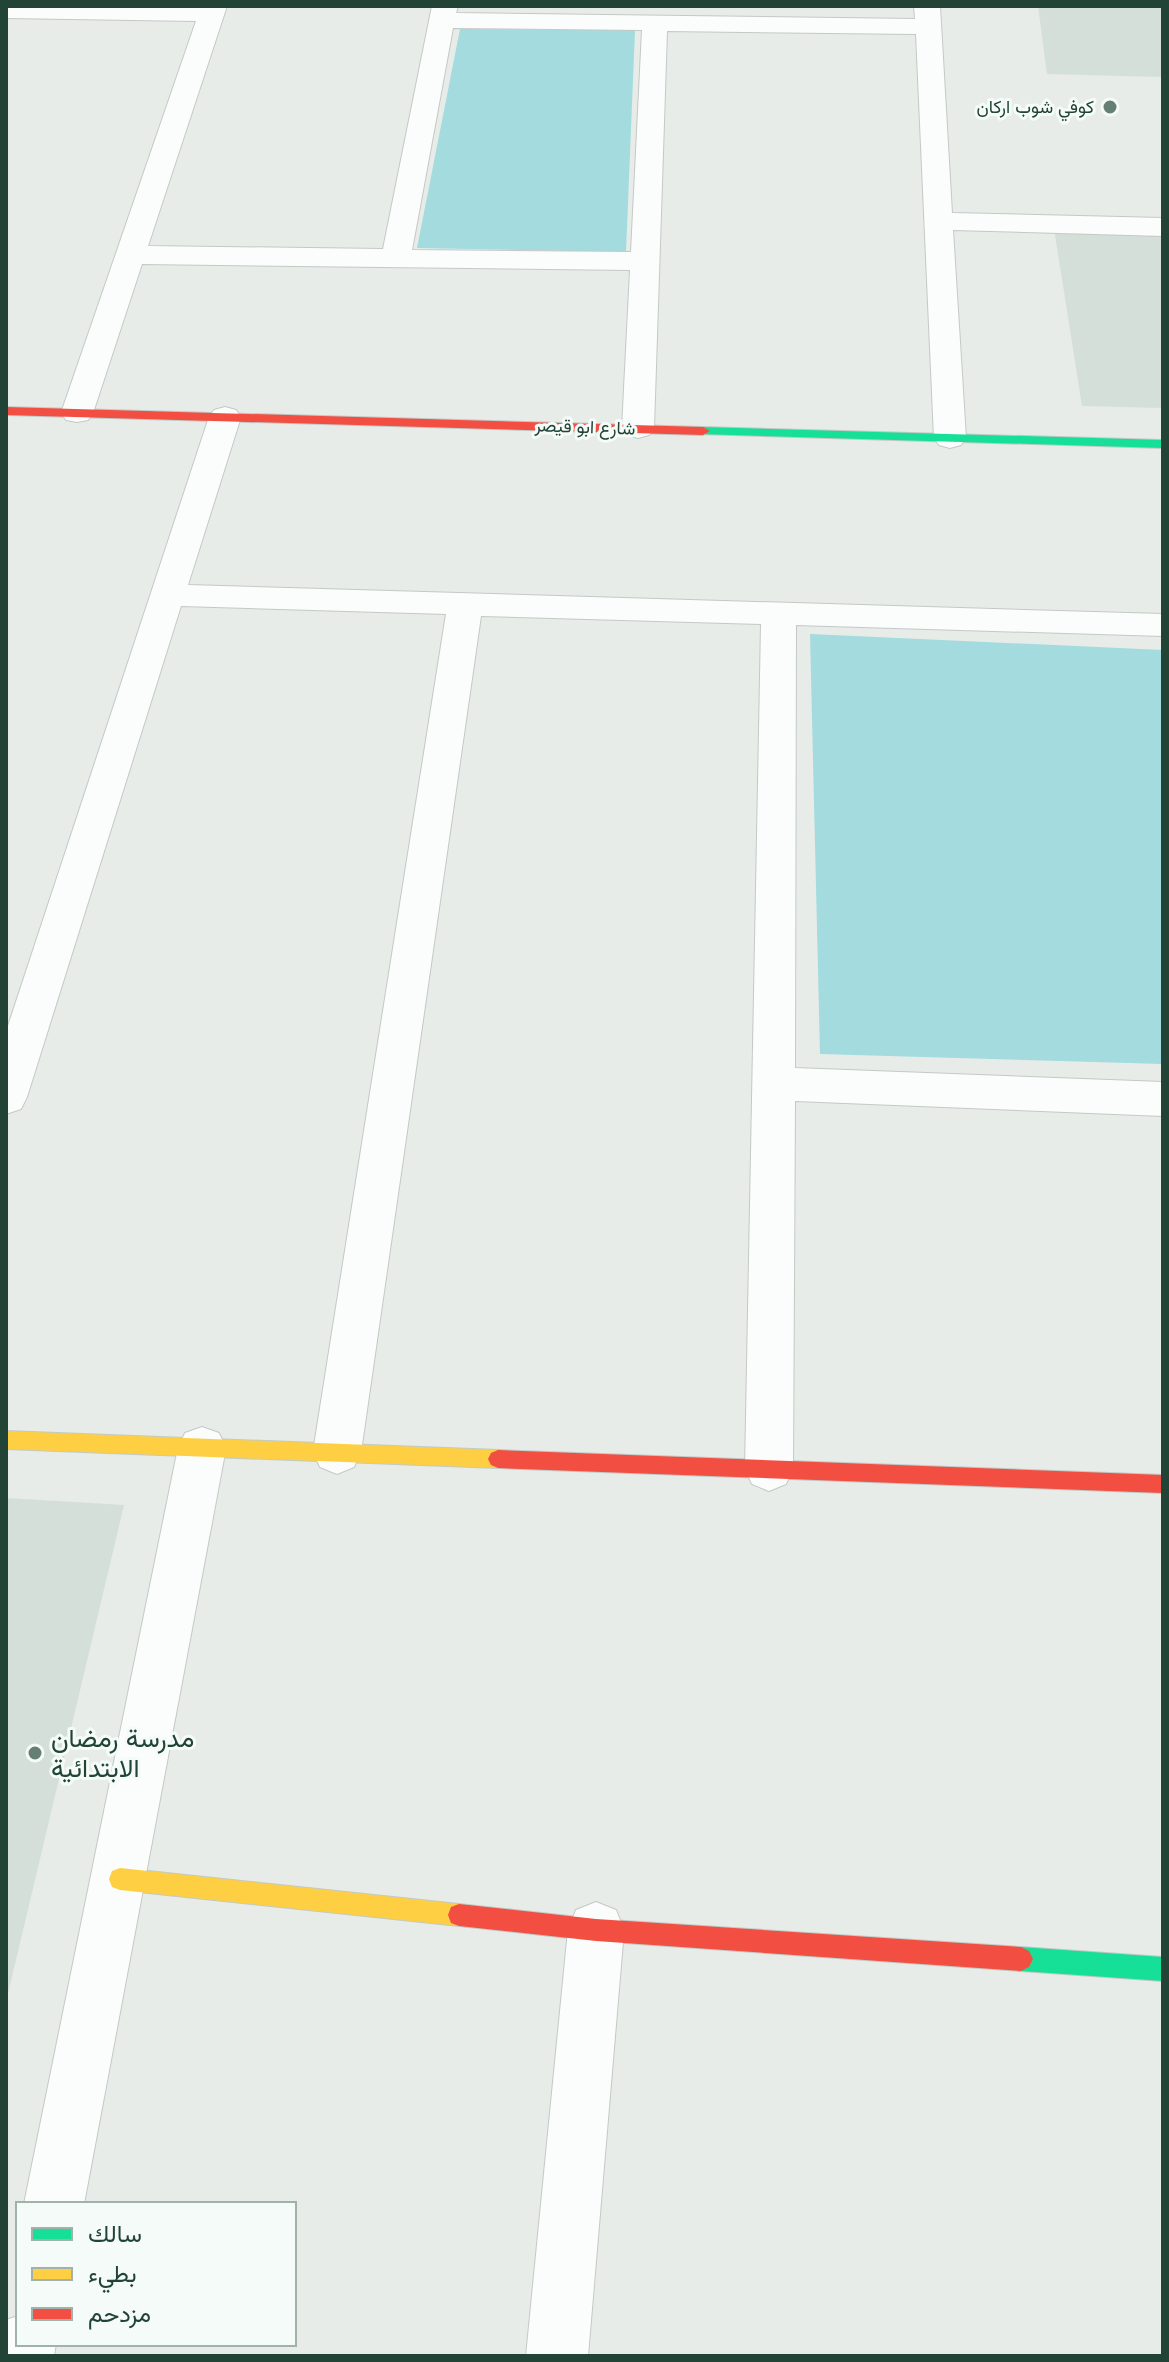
<svg xmlns="http://www.w3.org/2000/svg" width="1169" height="2362" font-family="Helvetica,Vazirmatn,sans-serif">
<style>
.built{fill:#d4dfd9}
.water{fill:#a3dbde}
.lines{fill:none;stroke-linecap:round;stroke-linejoin:round}
.street-casing{stroke:#c4c9c6;stroke-width:2}
.fast-casing{stroke:#c2cac6;stroke-width:2}
.slow-casing{stroke:#c2cac6;stroke-width:2}
.jam-casing{stroke:#c2cac6;stroke-width:2}
.street{fill:#fbfcfc;fill-rule:evenodd}
.fast{fill:#16e098;fill-rule:evenodd}
.slow{fill:#ffcf43;fill-rule:evenodd}
.jam{fill:#f24e42;fill-rule:evenodd}
.poi-dot{fill:#667f75;stroke:#f5fbf8;stroke-width:3}
.labels{text-anchor:middle;stroke-width:6;stroke-linejoin:round;paint-order:stroke}
.far-poi-label{font-size:18px;fill:#214437;stroke:#f5fbf8;text-anchor:end}
.far-street-label{font-size:18px;fill:#214437;stroke:#f5fbf8}
.near-poi-label{font-size:26px;fill:#214437;stroke:#f5fbf8;text-anchor:start}
</style>
<rect width="100%" height="100%" fill="#e7ece9"/>
<!-- built -->
<g class="built">
<path d="M1038 6H1163V77L1047 74Z"/>
<path d="M1053 222 1163 225V408L1082 406Z"/>
<path d="M6 1498 124 1505 6 2002Z"/>
</g>
<!-- water -->
<g class="water">
<path d="M460 29 635 30 626 252 417 248Z"/>
<path d="M810 634 1163 650V1064L820 1054Z"/>
</g>
<g class="lines">
<defs>
<g id="street">
<path d="M6 6H227L148 246 383 249 432 6H458L456 13 915 19 914 6H940L952 213 1163 218V236L953 230 966 438 961 445 950 448 939 445 934 438 916 34 667 31 654 428 649 435 638 438 627 435 622 428 630 270 142 264 93 413 88 420 77 422 66 420 61 413 196 21 6 18ZM453 28 642 30 631 252 412 250Z"/>
<path d="M225 407 236 410 241 417 188 585 1163 614V636L796 625 795 1068 1163 1082V1116L795 1101 793 1469 786 1484 769 1491 752 1484 745 1469 761 624 481 616 361 1452 354 1467 337 1474 320 1467 313 1452 446 614 181 606 27 1097 21 1109 6 1114V1032L209 417 214 410Z"/>
<path d="M202 1427 219 1433 226 1448 84 2204H24L178 1448 185 1433Z"/>
<path d="M596 1902 616 1910 624 1930 588 2356H526L568 1930 576 1910Z"/>
<path d="M18 2316V2344H56L54 2356H6V2320Z"/>
</g>
<g id="fast">
<path d="M703 427 1163 440V448L698 434V428Z"/>
<path d="M1021 1947 1163 1957V1981L1021 1971 1013 1967 1009 1959 1013 1951Z"/>
</g>
<g id="slow">
<path d="M6 1431 498 1450 505 1453 508 1459 505 1465 498 1468 6 1449Z"/>
<path d="M120 1868 459 1904 467 1907 470 1915 467 1923 459 1926 120 1890 112 1887 109 1879 112 1871Z"/>
</g>
<g id="jam">
<path d="M6 407 703 427 710 431 703 435 6 415Z"/>
<path d="M498 1450 1163 1475V1493L498 1468 491 1465 488 1459 491 1453Z"/>
<path d="M459 1904 596 1919 1021 1947 1029 1951 1033 1959 1029 1967 1021 1971 596 1941 459 1926 451 1923 448 1915 451 1907Z"/>
</g>
</defs>
<!-- street casing -->
<use href="#street" class="street-casing"/>
<!-- fast casing -->
<use href="#fast" class="fast-casing"/>
<!-- slow casing -->
<use href="#slow" class="slow-casing"/>
<!-- jam casing -->
<use href="#jam" class="jam-casing"/>
<!-- street -->
<use href="#street" class="street"/>
<!-- fast -->
<use href="#fast" class="fast"/>
<!-- slow -->
<use href="#slow" class="slow"/>
<!-- jam -->
<use href="#jam" class="jam"/>
</g>
<!-- markers -->
<g class="poi-dot">
<circle cx="1110" cy="107" r="8"/>
<circle cx="35" cy="1753" r="8"/>
</g>
<g class="labels">
<!-- far-poi labels -->
<g class="far-poi-label">
<text x="1094" y="113">كوفي شوب اركان</text>
</g>
<!-- far-street labels -->
<g class="far-street-label">
<text transform="translate(585 427) rotate(2)" y="6">شارع ابو قيصر</text>
</g>
<!-- near-poi labels -->
<g class="near-poi-label">
<text x="51" y="1747">مدرسة رمضان<tspan x="51" dy="30">الابتدائية</tspan></text>
</g>
</g>
<!-- border -->
<rect width="1169" height="2362" fill="none" stroke="#214437" stroke-width="16"/>
<!-- legend -->
<rect x="16" y="2202" width="280" height="144" fill="#f5fbf8" stroke="#a0b2ab" stroke-width="2"/>
<rect x="32" y="2228" width="40" height="12" fill="#16e098" stroke="#a0b2ab" stroke-width="2"/>
<text x="88" y="2242" font-size="24" fill="#214437">سالك</text>
<rect x="32" y="2268" width="40" height="12" fill="#ffcf43" stroke="#a0b2ab" stroke-width="2"/>
<text x="88" y="2282" font-size="24" fill="#214437">بطيء</text>
<rect x="32" y="2308" width="40" height="12" fill="#f24e42" stroke="#a0b2ab" stroke-width="2"/>
<text x="88" y="2322" font-size="24" fill="#214437">مزدحم</text>
</svg>
